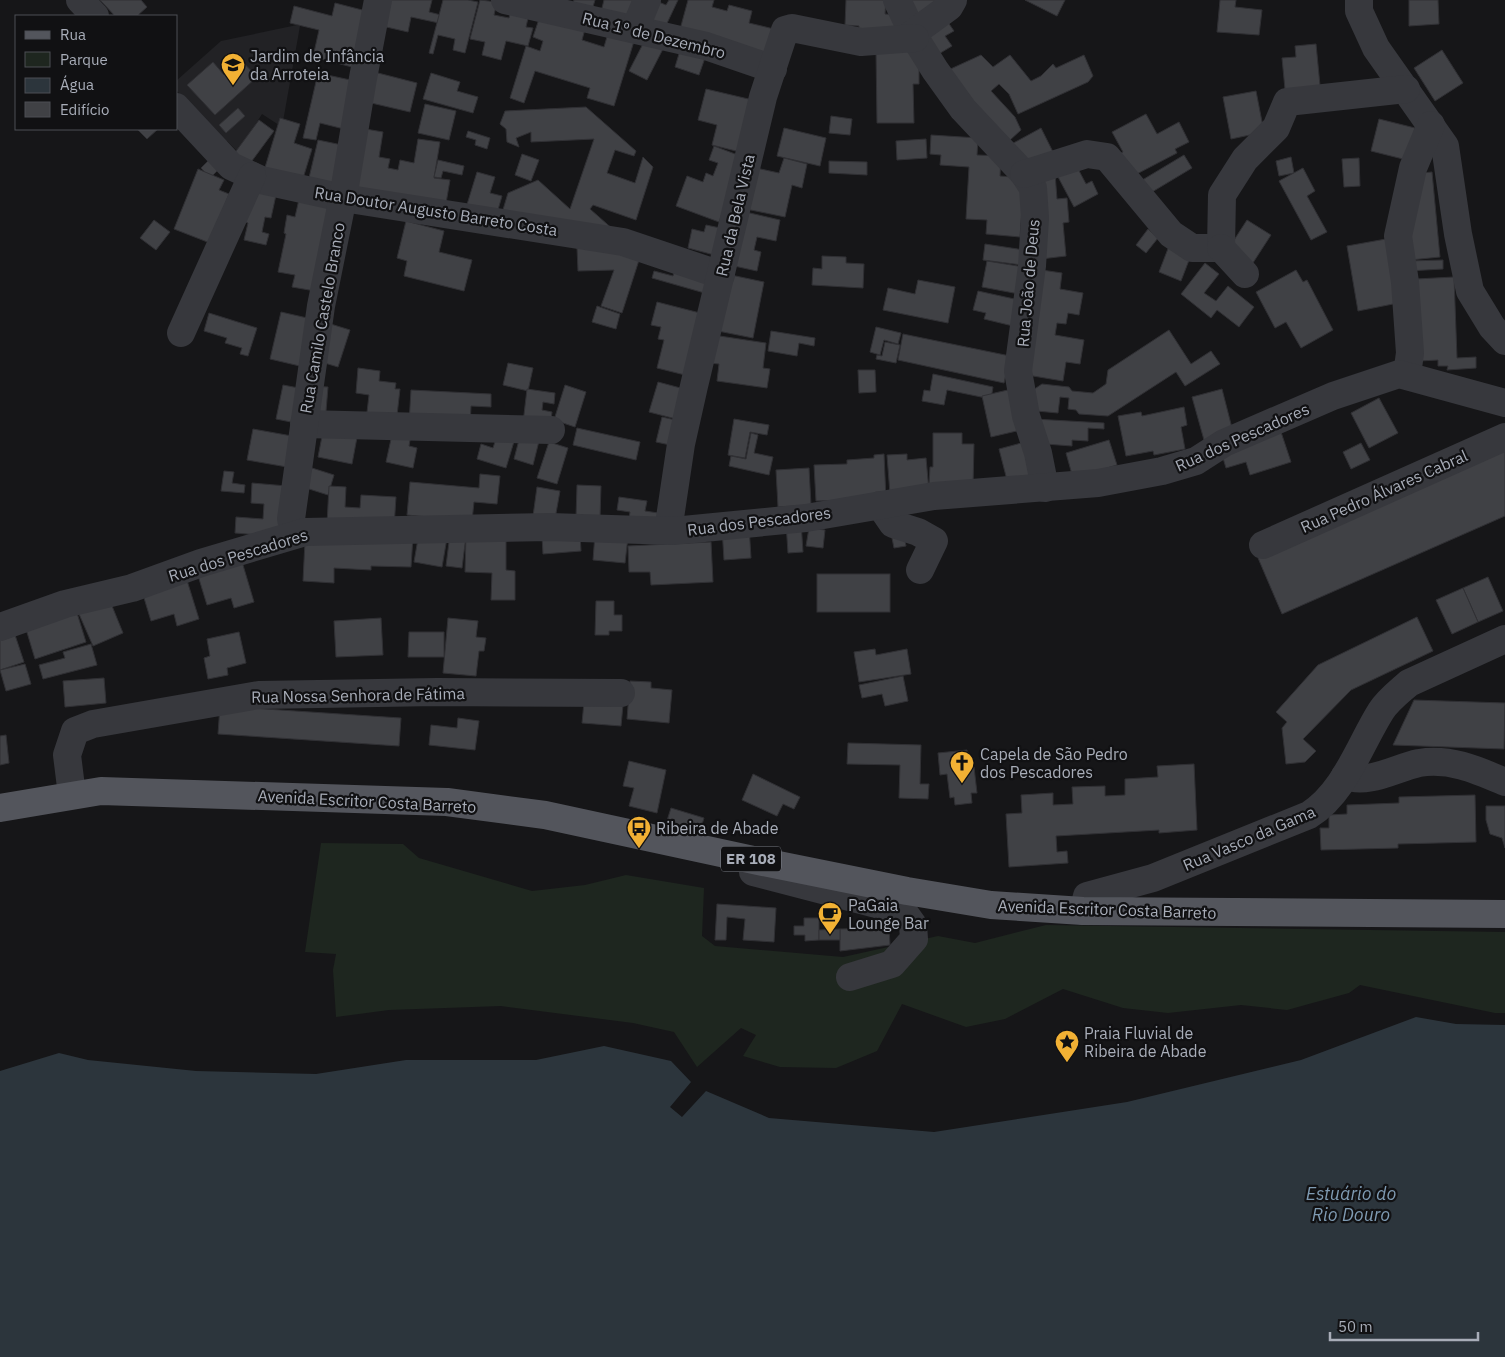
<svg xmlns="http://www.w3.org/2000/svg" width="1505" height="1357" font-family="'IBM Plex Sans',sans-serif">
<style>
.built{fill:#222225}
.green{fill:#1e261f}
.water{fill:#2c353c}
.building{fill:#404145;stroke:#303034}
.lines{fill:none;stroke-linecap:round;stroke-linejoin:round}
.minor{stroke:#37383d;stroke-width:28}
.major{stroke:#53555c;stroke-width:28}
.labels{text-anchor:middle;stroke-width:4.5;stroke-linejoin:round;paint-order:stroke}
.shield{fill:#111113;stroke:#7b7e86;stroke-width:1}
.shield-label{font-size:15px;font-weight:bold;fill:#a8adb8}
.street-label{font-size:16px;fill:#a8adb8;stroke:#111113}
.poi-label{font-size:16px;fill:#a8adb8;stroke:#111113;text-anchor:start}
.water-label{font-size:18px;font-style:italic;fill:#7f9bb3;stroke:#111113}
</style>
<rect width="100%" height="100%" fill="#161618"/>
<!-- built -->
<path class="built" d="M297 25 300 26 282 127 262 114 238 152 227 141 225 142 176 90V81L221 41Z"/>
<!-- green -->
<path class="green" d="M321 843 403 844 419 858 532 891 585 885 626 875 704 888 702 936 715 946 843 957 938 936 975 943 1046 925 1505 932V1013H1495L1360 985 1349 993 1287 1010 1241 1005 1168 1013 1123 1008 1063 989 1005 1019 966 1027 902 1004 877 1051 836 1068 780 1067 743 1056 756 1035 741 1028 697 1067 674 1032 633 1023 501 1006 389 1010 336 1017 333 970 336 954 305 952Z"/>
<!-- water -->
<path class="water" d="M1416 1017 1456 1024 1505 1025V1357H0V1071L59 1053 88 1060 196 1071 316 1074 406 1060H536L604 1046 671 1061 691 1082 670 1107 682 1117 706 1091 769 1118 934 1132 1127 1102 1301 1060Z"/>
<!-- building -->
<g class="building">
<path d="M100 0H141L147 7 137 16H115Z"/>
<path d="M388 0H432L429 12 441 15 439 23 411 17 408 32 382 26Z"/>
<path d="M443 0H468L478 2 465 53 453 50 455 39 438 35 433 54 429 53Z"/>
<path d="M480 0 497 2 494 15 509 18 512 5 530 9 526 27 533 28 528 46 506 41 501 60 482 55 485 42 470 39Z"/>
<path d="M574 0H595L589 20 569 14Z"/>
<path d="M604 0H642L635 29 599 20Z"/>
<path d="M669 0H678L661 36 643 28 656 1 666 5Z"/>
<path d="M688 0H714L712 7 727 11 729 5 752 11 749 23 774 29 766 60 678 37Z"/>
<path d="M846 0H886L885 14 901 15 900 39 859 37V26L845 25Z"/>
<path d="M895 0H950L926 22Z"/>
<path d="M1025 0H1065L1057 16Z"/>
<path d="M1220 0H1236L1235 7 1262 10 1259 35 1217 32Z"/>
<path d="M1409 0H1438L1439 24 1409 26Z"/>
<path d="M335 3 370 12 356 68 313 57 319 30 290 23 294 6 332 16Z"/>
<path d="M542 10 585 29 582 40 604 47 609 30 635 38 614 106 587 98 590 88 535 71 524 103 510 98 526 46 540 51 543 41 533 37Z"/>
<path d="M945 18 954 31 945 36 952 46 932 58 918 35Z"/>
<path d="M646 38 664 47 647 80 629 71Z"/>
<path d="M682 44 707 52 699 75 675 67Z"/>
<path d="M1316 44 1321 96 1286 100 1282 58 1296 57 1295 46Z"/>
<path d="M876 50H919V84H913L914 123H877Z"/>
<path d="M1442 50 1463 83 1435 101 1414 68Z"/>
<path d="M981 55 993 67 1010 55 1031 81 1041 76 1053 64 1056 68 1084 55 1093 76 1088 82 1018 114 1009 94 999 84 991 91 1015 117 1021 130 1009 141 944 72Z"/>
<path d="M241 60 257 77 215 115 187 85 213 62 224 75Z"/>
<path d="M374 72 417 83 410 112 367 102Z"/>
<path d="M318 73 355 81 344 129 320 123 316 140 303 138Z"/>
<path d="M431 73 460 82 457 91 478 97 473 113 423 99Z"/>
<path d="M706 89 757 101 744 153 712 145 717 125 698 120Z"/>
<path d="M1256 91 1264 132 1231 139 1223 97Z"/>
<path d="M425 104 456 111 449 140 418 133Z"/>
<path d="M586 107 636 151 634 156 615 150 607 173 635 183 643 157 653 167 636 220 593 205 590 209 641 254 622 313 601 306 614 270 578 271 577 248 502 213 508 193 538 180 570 209 594 139 531 142V132L516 138 519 147 507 142 506 129 500 124 505 111Z"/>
<path d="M238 108 245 116 226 133 219 125Z"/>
<path d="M1146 114 1157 134 1179 122 1189 142 1175 149 1177 153 1131 177 1119 154 1123 152 1112 132Z"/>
<path d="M831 116 852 119 850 135 829 133Z"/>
<path d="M280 118 300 124 294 143 312 149 301 185 263 174Z"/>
<path d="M1379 119 1415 128 1407 160 1371 151Z"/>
<path d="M259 120 274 131 246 169 231 158Z"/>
<path d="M354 127 383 132 379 157 390 159 388 168 398 170 400 160 414 163 418 139 440 142 434 178 450 180 445 209 344 193Z"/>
<path d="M784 128 826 138 820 166 777 156Z"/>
<path d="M1041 128 1054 154 1022 172 1008 146Z"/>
<path d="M137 129H158L147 139Z"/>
<path d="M468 131 490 138 487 149 475 145 476 140 466 137Z"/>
<path d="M931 135 978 138 977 155 1001 156 1000 176 1024 178 1020 237 986 234 987 220 966 219 969 167 940 165 941 155 930 154Z"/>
<path d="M926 139 927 158 897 160 896 141Z"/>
<path d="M318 140 342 145 332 188 308 182Z"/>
<path d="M714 146 743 157 719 222 676 206 687 176 703 182 706 173 713 176 718 163 709 160Z"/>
<path d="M522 154 539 160 531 181 515 175Z"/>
<path d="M1184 155 1192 168 1147 195 1139 182Z"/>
<path d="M1291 157 1294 173 1279 176 1276 161Z"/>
<path d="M784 158 807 164 802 188 792 185 785 217 746 209 747 166 779 173Z"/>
<path d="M1359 158 1360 186 1344 187 1342 159Z"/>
<path d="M210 159 219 169 210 178 201 168Z"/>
<path d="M438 160 464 166 462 175 443 171 441 178 434 177Z"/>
<path d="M829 161 867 162V175L829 173Z"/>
<path d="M1076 165 1086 184 1092 181 1098 194 1074 207 1057 175Z"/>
<path d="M1303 168 1315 191 1307 196 1327 232 1311 240 1279 181Z"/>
<path d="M198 169 224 180 219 190 229 194 210 243 174 229Z"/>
<path d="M477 172 495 177 490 193 502 196 495 220 465 211Z"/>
<path d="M1432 172 1440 257 1410 260 1406 217 1412 174Z"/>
<path d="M1055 173 1057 199 1067 198 1069 222 1063 223 1066 256 1041 259 1034 175Z"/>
<path d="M250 190 276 195 271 218 265 217 262 232 269 234 266 245 244 240 248 223 243 221Z"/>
<path d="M300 195 333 202 315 291 292 287 295 275 278 272 286 234 284 233 287 215 295 217Z"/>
<path d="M737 210 780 220 776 241 757 237 754 250 761 252 757 271 725 264Z"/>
<path d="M154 220 170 232 156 250 140 238Z"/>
<path d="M1247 220 1271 235 1249 269 1225 254Z"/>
<path d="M406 221 444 231 439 252 472 260 464 291 404 276 407 261 397 258Z"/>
<path d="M706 225 725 229 718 256 688 248 692 229 704 232Z"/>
<path d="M1148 229 1158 238 1146 253 1136 245Z"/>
<path d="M1386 239 1398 303 1358 311 1347 246Z"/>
<path d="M985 244 1024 250 1022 265 983 260Z"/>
<path d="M1169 246 1191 255 1181 281 1159 272Z"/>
<path d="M822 256 846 257V263L864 264 863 288 812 285 813 268 822 269Z"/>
<path d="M1443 260V269L1408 271V261Z"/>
<path d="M987 261 1024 267 1019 294 982 287Z"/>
<path d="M1205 263 1219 274 1204 293 1216 301 1228 286 1254 307 1239 327 1217 310 1211 318 1181 294Z"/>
<path d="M676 265 713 275 708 294 652 278 654 271 673 276Z"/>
<path d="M1035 269 1062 273 1060 289 1083 293 1079 315 1068 313 1066 324 1057 323 1055 335 1084 340 1080 364 1066 362 1063 381 1021 374Z"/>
<path d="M1296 270 1303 282 1307 280 1333 330 1301 348 1286 322 1275 328 1256 292Z"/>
<path d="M731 275 764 282 753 338 713 330Z"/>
<path d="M1454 277 1457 358 1476 357V368L1447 370 1448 366H1438V360L1419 361 1416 279Z"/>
<path d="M918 280 955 287 948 323 883 310 888 288 915 294Z"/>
<path d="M978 291 1019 300 1013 326 984 319 986 313 973 310Z"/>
<path d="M657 302 704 314 689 376 657 368 664 340 658 339 661 327 651 325Z"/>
<path d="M597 306 620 314 616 329 592 322Z"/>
<path d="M281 312 316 320 304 367 270 359Z"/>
<path d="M209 313 257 328 248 356 240 354 242 348 225 343 227 338 204 331Z"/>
<path d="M321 321 350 330 338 367 318 361Z"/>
<path d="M876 327 901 333 898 344 884 340 880 355 870 352Z"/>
<path d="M1169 330 1191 364 1211 351 1220 364 1185 386 1176 372 1108 416 1079 414 1076 410 1068 409 1069 398 1060 397 1058 413 1026 410 1027 394 1042 384 1069 387 1072 391 1093 393 1106 384 1108 370Z"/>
<path d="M771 331 815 338 814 346 799 343 797 356 768 351Z"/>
<path d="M903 334 1010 356 1004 383 898 360Z"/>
<path d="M713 335 766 343 763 368 770 369 767 388 717 381 719 364 709 363Z"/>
<path d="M885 342 900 345 896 363 876 359 877 355 882 356Z"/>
<path d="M508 363 533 368 528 391 503 385Z"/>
<path d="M358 368 380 371 379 381 396 383 395 389H400L396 424 366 421 369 395 356 393Z"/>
<path d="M858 370H875L876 392 859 393Z"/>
<path d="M933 374 993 387 991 399 947 390 944 405 922 401 924 390 930 391Z"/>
<path d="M658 382 688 390 680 420 649 412Z"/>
<path d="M283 385 304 389 296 423 276 419Z"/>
<path d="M565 385 586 392 575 427 554 420Z"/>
<path d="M309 386 328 387 325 423Z"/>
<path d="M527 389 555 393 554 404 543 402 542 410 552 412 550 427 523 423Z"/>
<path d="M1012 389 1021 430 991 437 982 396Z"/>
<path d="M1222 389 1233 432 1204 440 1192 397Z"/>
<path d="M411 390 491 394V407L471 406 470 426 409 423Z"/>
<path d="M1379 398 1398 433 1369 448 1351 413Z"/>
<path d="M1184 407 1187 425 1181 427 1185 449 1154 455 1153 451 1126 456 1118 416 1141 412 1142 416Z"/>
<path d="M662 417 680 421 675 446 656 442Z"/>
<path d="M734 419 769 425 767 435 750 432 745 458 728 455Z"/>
<path d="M1034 419 1104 423V429L1088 428V441L1072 440V446L1032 443Z"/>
<path d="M324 426 358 432 352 464 318 457Z"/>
<path d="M577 428 640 442 636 460 573 445Z"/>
<path d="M253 429 292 436 287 467 247 460Z"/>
<path d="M499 429 516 435 506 468 477 459 481 444 493 448Z"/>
<path d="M1280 429 1291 462 1250 475 1246 462 1226 468 1220 448Z"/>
<path d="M393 430 411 434 409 446 417 448 413 468 386 462Z"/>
<path d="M751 433 758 435 754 453 773 457 769 475 729 466 731 456 746 459Z"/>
<path d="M933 433H962V444H974L973 486H929L930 467H933Z"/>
<path d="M520 436 539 441 533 465 514 459Z"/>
<path d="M1109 440 1117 465 1073 478 1066 453Z"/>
<path d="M549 442 568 448 557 484 537 478Z"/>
<path d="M1025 442 1034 477 1008 484 999 449Z"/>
<path d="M1361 443 1370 460 1351 469 1343 452Z"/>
<path d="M1505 450V516L1282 614 1258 558Z"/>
<path d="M884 454 886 499 816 501 814 465 847 464V460L874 458V455Z"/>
<path d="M907 454V460L926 458 929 491 890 494 887 455Z"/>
<path d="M312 468 334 475 328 495 306 488Z"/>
<path d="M809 468 811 505 778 507 776 470Z"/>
<path d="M224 471 234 472 232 483 245 485 244 493 221 491Z"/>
<path d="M480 474 500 476 497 504 474 502 472 521 407 515 410 482 479 488Z"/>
<path d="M252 483 287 486 283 537 235 533 236 517 263 519 264 504 251 503Z"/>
<path d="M577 485 601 486 600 518 576 517Z"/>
<path d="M329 486 346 487 345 507 360 508 361 495 396 497 394 528 327 524Z"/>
<path d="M537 487 560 491 555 519 533 516Z"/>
<path d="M619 497 647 501 645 511 665 514 663 530 628 525 630 512 617 510Z"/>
<path d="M801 522 803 552 788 553 786 523Z"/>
<path d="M749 526 751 558 724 560 722 528Z"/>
<path d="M809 528 825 530 823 548 806 546Z"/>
<path d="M419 533 447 538 442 567 414 562Z"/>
<path d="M450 534 466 536 462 568 446 566Z"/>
<path d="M580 534 581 551 543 554 542 536Z"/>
<path d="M595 534 628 537 625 563 593 560Z"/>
<path d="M466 535H506V570L515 571V600H491L492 573 465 572Z"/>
<path d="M904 535 906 546 894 548 892 538Z"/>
<path d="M413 536 411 567 371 566V570L334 568V583L303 581 305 541Z"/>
<path d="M711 542 713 582 651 585 650 572H629L628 546Z"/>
<path d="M240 555 254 602 234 608 231 598 207 605 196 569Z"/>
<path d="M185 574 199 619 177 626 174 614 151 621 141 588Z"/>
<rect x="817" y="574" width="73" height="38"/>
<path d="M1488 577 1503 611 1478 622 1463 588Z"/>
<path d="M1463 588 1478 622 1452 634 1436 600Z"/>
<path d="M110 601 123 633 93 646 79 614Z"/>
<path d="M596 601H614V615H622V631H609V635H595Z"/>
<path d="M77 613 86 642 35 659 26 629Z"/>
<path d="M1417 617 1433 651 1351 690 1303 739 1316 751 1305 762 1286 764 1282 728 1287 722 1276 712 1318 665Z"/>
<path d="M381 618 383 655 336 657 334 621Z"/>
<path d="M448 618 478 621 476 637 486 638 484 651H479L476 676 443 673Z"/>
<path d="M239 632 246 663 227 668 228 675 208 679 204 658 210 656 207 639Z"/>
<path d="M409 632H444V657H408Z"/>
<path d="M15 635 24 662 0 670V640Z"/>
<path d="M91 644 97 665 43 679 39 665 65 658 63 652Z"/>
<path d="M875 649 876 655 907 649 911 674 859 682 854 652Z"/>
<path d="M25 664 31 684 6 691 0 670Z"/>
<path d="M903 676 908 701 885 706 882 694 862 698 859 685Z"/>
<path d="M104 678 106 703 65 707 63 681Z"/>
<path d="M630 681 651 682V688L672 690 669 723 627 719Z"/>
<path d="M1414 700 1505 703 1504 749 1393 745Z"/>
<path d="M584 702 623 705 621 726 582 723Z"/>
<path d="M220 706 401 718 399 746 218 734Z"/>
<path d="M458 718 479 721 475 750 429 745 431 725 457 728Z"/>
<path d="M6 735 9 763 0 765V736Z"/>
<path d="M848 743 921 745 920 784H929L928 799 899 798 900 765 847 764Z"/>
<path d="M967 750 969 768 974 767 977 793H971L972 803 955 805 954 797 950 798 947 774 940 775 938 753Z"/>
<path d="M629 761 666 770 657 813 629 806 634 788 623 786Z"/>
<path d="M1194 764 1197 830 1159 833V830L1056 836 1057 852 1067 851 1068 863 1009 867 1006 814 1022 813 1021 795 1053 793V805L1073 804 1072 787 1105 786V796L1125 795V779L1158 777 1157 766Z"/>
<path d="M753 774 800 797 794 809 783 804 777 816 742 800Z"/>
<path d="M1475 795 1476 842 1398 844V848L1321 850 1320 828H1329V815L1347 814V805L1399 803V797Z"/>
<path d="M1486 806H1505V848L1502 838 1490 834 1486 820Z"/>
<path d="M671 808 704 818 698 837 665 827Z"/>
<path d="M717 904 776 908 774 942 743 940 745 919 727 917 726 940H715Z"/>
<path d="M804 918H819V940L805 941V935H794V926H804Z"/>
<path d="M889 928 890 945 840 951V929Z"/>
<path d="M840 929V940H819V930Z"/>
</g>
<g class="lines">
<!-- minor -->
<g class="minor">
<path d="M80 0 95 16"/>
<path d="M505 0 706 46 773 69"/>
<path d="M897 0 915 38 935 70 963 109 1024 174 1033 188 1035 218 1032 266 1018 371 1026 416 1038 453 1045 488"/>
<path d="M1359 0V11L1376 48 1445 146 1458 234 1470 291 1492 327 1505 341"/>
<path d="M635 29 647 0"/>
<path d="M912 34 949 7 953 0"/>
<path d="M176 107 231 166 261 180 343 198 623 242 721 275"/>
<path d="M1024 174 1087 154 1107 157 1171 234 1192 248H1221"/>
<path d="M1221 248 1222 195 1245 159 1276 128 1287 102 1406 89"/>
<path d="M1221 248 1245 274"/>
<path d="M181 333 252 176"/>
<path d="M1407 375 1410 353 1405 282 1398 236 1413 168 1431 125"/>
<path d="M304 424 551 430"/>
<path d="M880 505 893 524 918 532 934 541 920 570"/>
<path d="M291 519 321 306 344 192 363 78 378 0"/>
<path d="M668 531 681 444 694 386 763 97 785 30 792 28 861 42 915 38"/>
<path d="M1263 545 1505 437"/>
<path d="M0 627 65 604 132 588 201 563 305 532 550 527 673 531 806 518 934 496 1098 483 1162 471 1196 461 1224 443 1333 396 1399 374 1505 403"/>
<path d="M1345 776C1369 785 1395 768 1419 763 1451 758 1477 770 1505 782"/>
<path d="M72 795 67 755 75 731 93 724 259 695 437 692 621 693"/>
<path d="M753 872 903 911 913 925 914 939 892 964 850 977"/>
<path d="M1083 911 1087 896 1153 878 1309 815C1345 792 1359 746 1381 711 1388 700 1399 692 1409 683L1505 639"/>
</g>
<!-- major -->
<path class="major" d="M0 808 101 791 447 802 545 815 763 862 907 891 991 905 1083 911 1505 914"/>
</g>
<!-- icons -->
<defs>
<symbol id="school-pin" viewBox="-11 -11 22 30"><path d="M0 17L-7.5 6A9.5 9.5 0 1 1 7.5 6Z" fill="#f2b134" stroke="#111113"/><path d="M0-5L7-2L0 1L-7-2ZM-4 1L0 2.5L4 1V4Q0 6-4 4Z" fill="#111"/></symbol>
<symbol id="church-pin" viewBox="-11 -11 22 30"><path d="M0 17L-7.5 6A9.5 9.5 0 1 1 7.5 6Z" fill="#f2b134" stroke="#111113"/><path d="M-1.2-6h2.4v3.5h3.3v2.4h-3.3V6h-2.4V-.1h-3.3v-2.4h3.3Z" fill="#111"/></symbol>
<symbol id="bus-pin" viewBox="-11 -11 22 30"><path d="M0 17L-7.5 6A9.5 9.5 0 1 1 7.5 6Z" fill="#f2b134" stroke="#111113"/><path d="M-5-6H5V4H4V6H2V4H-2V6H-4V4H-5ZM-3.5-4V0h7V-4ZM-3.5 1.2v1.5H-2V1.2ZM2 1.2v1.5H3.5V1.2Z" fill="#111"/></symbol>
<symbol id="cafe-pin" viewBox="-11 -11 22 30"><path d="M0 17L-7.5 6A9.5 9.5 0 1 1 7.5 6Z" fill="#f2b134" stroke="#111113"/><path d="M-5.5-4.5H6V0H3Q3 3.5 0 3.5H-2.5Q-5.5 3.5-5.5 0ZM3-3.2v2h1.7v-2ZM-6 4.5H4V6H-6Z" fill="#111"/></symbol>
<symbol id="sight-pin" viewBox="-11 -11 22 30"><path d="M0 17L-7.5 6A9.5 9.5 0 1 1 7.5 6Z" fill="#f2b134" stroke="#111113"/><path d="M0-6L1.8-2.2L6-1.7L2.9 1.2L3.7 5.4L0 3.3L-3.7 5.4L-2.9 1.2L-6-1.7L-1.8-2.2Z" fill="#111"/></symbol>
</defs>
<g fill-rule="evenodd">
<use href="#school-pin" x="219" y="51" width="28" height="38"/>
<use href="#church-pin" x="948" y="749" width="28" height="38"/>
<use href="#bus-pin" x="625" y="814" width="28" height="38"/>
<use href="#cafe-pin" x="816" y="900" width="28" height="38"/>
<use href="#sight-pin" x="1053" y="1028" width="28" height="38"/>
</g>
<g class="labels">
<!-- shield labels -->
<rect class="shield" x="721" y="846.5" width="60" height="25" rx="4"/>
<g class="shield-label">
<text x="751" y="864">ER 108</text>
</g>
<!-- street labels -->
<g class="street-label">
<text transform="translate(654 35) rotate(14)" y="6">Rua 1º de Dezembro</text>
<text transform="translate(436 211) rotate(9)" y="6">Rua Doutor Augusto Barreto Costa</text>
<text transform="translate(735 215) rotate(-77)" y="6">Rua da Bela Vista</text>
<text transform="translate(1028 283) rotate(-85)" y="6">Rua João de Deus</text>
<text transform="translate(322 318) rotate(-80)" y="6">Rua Camilo Castelo Branco</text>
<text transform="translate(1242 437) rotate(-24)" y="6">Rua dos Pescadores</text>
<text transform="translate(1384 491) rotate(-24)" y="6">Rua Pedro Álvares Cabral</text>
<text transform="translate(759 521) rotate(-7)" y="6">Rua dos Pescadores</text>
<text transform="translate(238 555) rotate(-17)" y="6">Rua dos Pescadores</text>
<text transform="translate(358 695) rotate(-1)" y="6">Rua Nossa Senhora de Fátima</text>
<text transform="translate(367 801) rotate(3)" y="6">Avenida Escritor Costa Barreto</text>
<text transform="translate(1249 838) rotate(-23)" y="6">Rua Vasco da Gama</text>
<text transform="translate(1107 909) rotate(2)" y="6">Avenida Escritor Costa Barreto</text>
</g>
<!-- poi labels -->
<g class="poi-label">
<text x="250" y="62">Jardim de Infância<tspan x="250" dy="18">da Arroteia</tspan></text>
<text x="980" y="760">Capela de São Pedro<tspan x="980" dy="18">dos Pescadores</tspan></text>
<text x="656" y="834">Ribeira de Abade</text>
<text x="848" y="911">PaGaia<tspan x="848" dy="18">Lounge Bar</tspan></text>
<text x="1084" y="1039">Praia Fluvial de<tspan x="1084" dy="18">Ribeira de Abade</tspan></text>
</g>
<!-- water labels -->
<g class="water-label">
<text x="1351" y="1200">Estuário do<tspan x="1351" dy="21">Rio Douro</tspan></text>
</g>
</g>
<!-- legend -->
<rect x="15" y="15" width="162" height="115" fill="#111113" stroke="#4d4f55"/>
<rect x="25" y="31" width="25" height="8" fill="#53555c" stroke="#4d4f55"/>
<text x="60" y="40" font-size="15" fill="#a8adb8">Rua</text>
<rect x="25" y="52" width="25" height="15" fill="#1e261f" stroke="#4d4f55"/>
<text x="60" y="65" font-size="15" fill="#a8adb8">Parque</text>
<rect x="25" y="78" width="25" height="15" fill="#2c353c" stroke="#4d4f55"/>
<text x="60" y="90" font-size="15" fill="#a8adb8">Água</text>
<rect x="25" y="102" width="25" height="15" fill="#404145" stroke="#4d4f55"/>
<text x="60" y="115" font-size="15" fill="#a8adb8">Edifício</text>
<!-- scale -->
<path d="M1330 1332v8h148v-8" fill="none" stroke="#a8adb8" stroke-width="2.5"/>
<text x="1338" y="1332" font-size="15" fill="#a8adb8" stroke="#111113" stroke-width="4" paint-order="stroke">50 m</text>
</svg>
